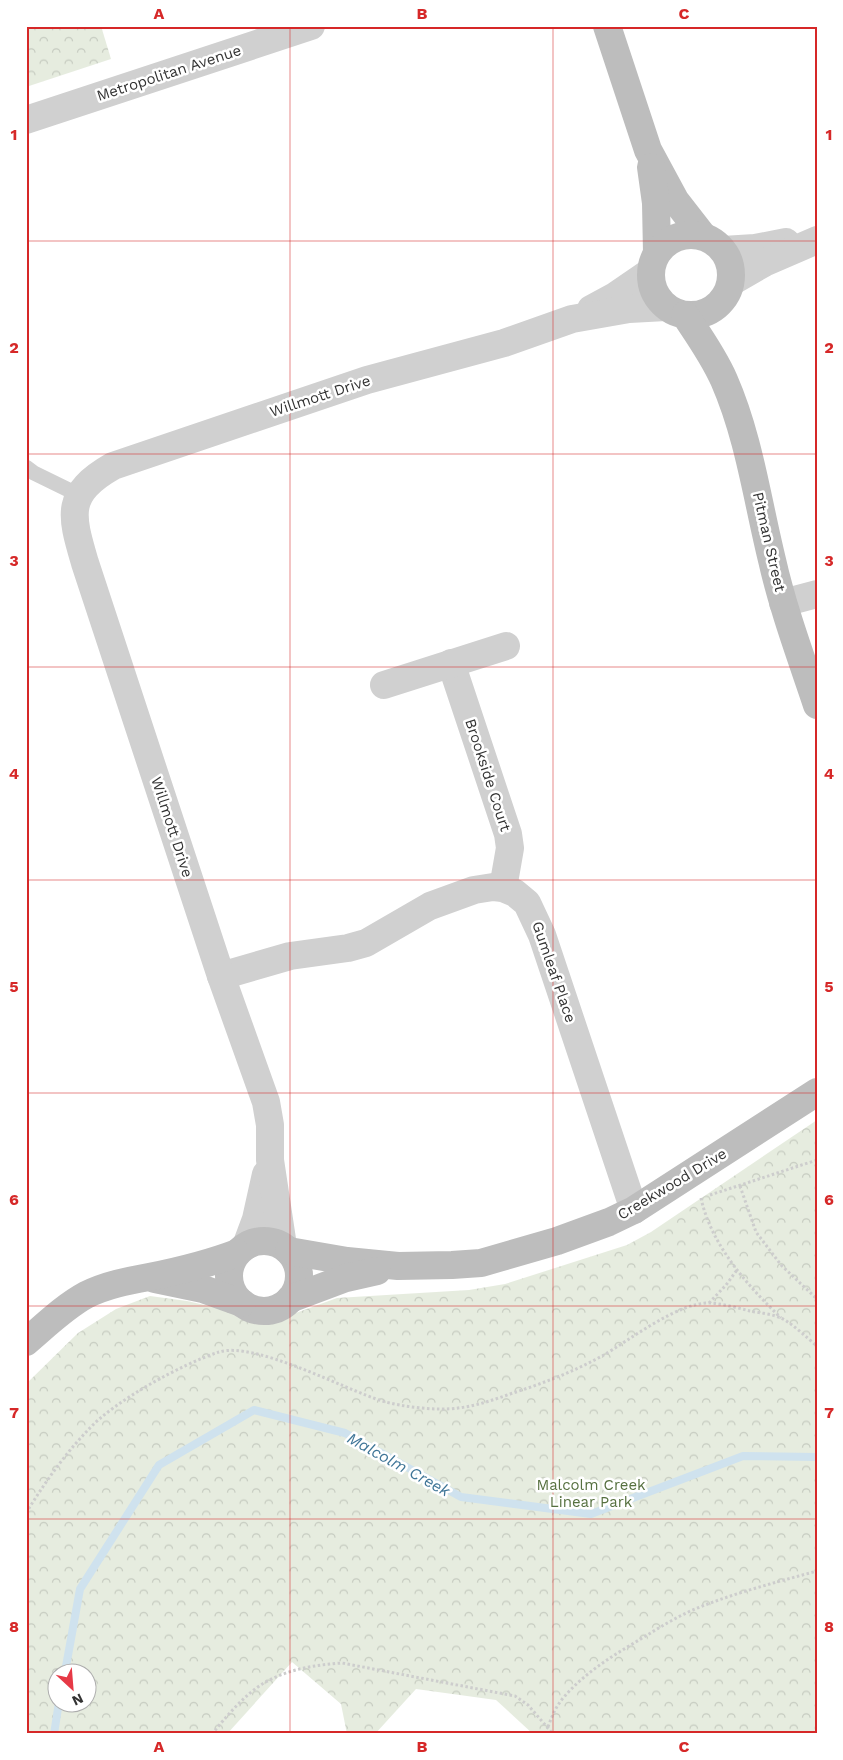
<svg xmlns="http://www.w3.org/2000/svg" width="843" height="1760" font-family="'Work Sans',sans-serif">
<style>
.park{fill:url(#park-crowns);fill-rule:evenodd}
.lines{fill:none;stroke-linecap:round;stroke-linejoin:round}
.stream{stroke:#cfe2ee;stroke-width:8}
.path{stroke:#cdcdcd;stroke-width:3;stroke-dasharray:2.5 2.5;stroke-linecap:butt}
.lane{stroke:#d0d0d0;stroke-width:15}
.street{stroke:#d0d0d0;stroke-width:28}
.secondary{stroke:#bdbdbd;stroke-width:28}
.grid{fill:none;stroke:#d62828;stroke-width:1;stroke-opacity:0.55}
.labels{text-anchor:middle;stroke-width:5;stroke-linejoin:round;paint-order:stroke}
.street-label{font-size:15px;fill:#333;stroke:#fff}
.park-label{font-size:15px;fill:#56703f;stroke:#fff}
.water-label{font-size:16px;font-style:italic;fill:#3f7597;stroke:#fff}
.neatline{fill:none;stroke:#d62828;stroke-width:2}
.grid-label{font-size:16px;text-anchor:middle;font-weight:bold;fill:#d62828}
</style>
<defs>
<pattern id="park-crowns" width="20" height="18" patternUnits="userSpaceOnUse" patternTransform="scale(1.25)"><rect width="20" height="18" fill="#e6ecdf"/><path d="M2 6a3 3 0 1 1 6 0M12 15a3 3 0 1 1 6 0" fill="none" stroke="#c6cbc0"/></pattern>
</defs>
<rect width="100%" height="100%" fill="#fff"/>
<!-- park -->
<g class="park">
<path d="M26 26H101L111 59 26 87Z"/>
<path d="M817 1120V1734H533L496 1700 416 1689 375 1734H347L341 1704 292 1662 227 1734H26V1384L78 1333 116 1309 150 1296 187 1301 227 1310 260 1322H271L337 1298 469 1290 505 1284 627 1245 651 1232ZM58 1672H88V1702H58Z"/>
</g>
<g class="lines">
<!-- stream -->
<g class="stream">
<path d="M65 1672 80 1589 159 1465 254 1410 345 1433 461 1497 591 1514 743 1456 817 1457"/>
<path d="M54 1734 59 1702"/>
</g>
<!-- path -->
<g class="path">
<path d="M740 1186 756 1232 781 1265 817 1299"/>
<path d="M710 1195 817 1160"/>
<path d="M701 1198C711 1245 748 1286 781 1318"/>
<path d="M709 1303 726 1285 737 1270"/>
<path d="M26 1513C44 1484 64 1455 88 1430 114 1401 182 1364 219 1352 255 1341 344 1389 382 1401 403 1407 436 1411 458 1408 476 1406 493 1400 510 1394 541 1384 573 1372 602 1356 630 1340 678 1302 710 1303 724 1304 738 1308 750 1311 760 1313 772 1314 781 1318 792 1323 807 1338 817 1346"/>
<path d="M548 1727C552 1716 556 1706 564 1697 587 1670 619 1652 649 1634 665 1624 682 1614 700 1607 738 1592 777 1582 817 1571"/>
<path d="M212 1734C226 1717 245 1694 264 1683 288 1669 315 1665 342 1663L515 1696 528 1705 553 1734"/>
</g>
<!-- lane -->
<path class="lane" d="M26 467 34 473 79 495"/>
<!-- street -->
<g class="street">
<path d="M26 120 311 26"/>
<path d="M723 250 755 248 786 242"/>
<path d="M731 282 764 263 817 240"/>
<path d="M591 309 615 296 650 272"/>
<path d="M783 603 817 594"/>
<path d="M451 663 508 834 510 848 503 888"/>
<path d="M384 685 506 646"/>
<path d="M221 976 290 956 348 948 366 943 430 906 474 890 493 887 503 888 515 893 527 903 542 935 634 1210"/>
<path d="M246 1246 256 1219 266 1174"/>
<path d="M283 1246 270 1160V1125L266 1102 221 976 85 563C71 515 64 494 113 466L367 380 504 343 572 319 629 309 666 307"/>
</g>
<!-- secondary -->
<g class="secondary">
<path d="M607 26 648 150 675 200 703 236"/>
<path d="M651 167 656 203 657 253"/>
<circle cx="691" cy="275" r="40"/>
<path d="M685 315C699 336 714 357 724 380 749 437 757 499 772 560 783 609 801 657 817 705"/>
<circle cx="264" cy="1276" r="35"/>
<path d="M289 1251 347 1261 398 1266 452 1265 481 1263 557 1241 609 1222 634 1210 817 1092"/>
<path d="M155 1279 203 1289 242 1303"/>
<path d="M290 1299 346 1278 377 1271"/>
<path d="M26 1342C45 1326 64 1307 86 1295 106 1285 127 1281 149 1277 179 1271 208 1264 237 1253"/>
</g>
</g>
<!-- grid -->
<path class="grid" d="M290 26V1734M553 26V1734M26 241H817M26 454H817M26 667H817M26 880H817M26 1093H817M26 1306H817M26 1519H817"/>
<g class="labels">
<!-- street labels -->
<g class="street-label">
<text transform="translate(169 73) rotate(-18)" y="5">Metropolitan Avenue</text>
<text transform="translate(320 396) rotate(-18)" y="5">Willmott Drive</text>
<text transform="translate(769 542) rotate(77)" y="5">Pitman Street</text>
<text transform="translate(488 775) rotate(72)" y="5">Brookside Court</text>
<text transform="translate(172 827) rotate(72)" y="5">Willmott Drive</text>
<text transform="translate(554 972) rotate(71)" y="5">Gumleaf Place</text>
<text transform="translate(672 1184) rotate(-31)" y="5">Creekwood Drive</text>
</g>
<!-- park labels -->
<g class="park-label">
<text x="591" y="1490">Malcolm Creek<tspan x="591" dy="17">Linear Park</tspan></text>
</g>
<!-- water labels -->
<g class="water-label">
<text transform="translate(399 1464) rotate(29)" y="6">Malcolm Creek</text>
</g>
</g>
<!-- border -->
<rect width="843" height="1760" fill="none" stroke="#ffffff" stroke-width="55"/>
<!-- north arrow -->
<g transform="translate(72 1688) rotate(154)"><circle r="24" fill="#ffffff" stroke="#adadad"/>
<path d="M0-4L9 19L0 12L-9 19Z" fill="#e63946"/>
<text y="-8" font-size="14" font-weight="bold" text-anchor="middle" fill="#333333">N</text>
</g>
<rect x="28" y="28" width="788" height="1704" class="neatline"/>
<g class="grid-label">
<text x="159" y="19">A</text>
<text x="422" y="19">B</text>
<text x="684" y="19">C</text>
<text x="14" y="140">1</text>
<text x="829" y="140">1</text>
<text x="14" y="353">2</text>
<text x="829" y="353">2</text>
<text x="14" y="566">3</text>
<text x="829" y="566">3</text>
<text x="14" y="779">4</text>
<text x="829" y="779">4</text>
<text x="14" y="992">5</text>
<text x="829" y="992">5</text>
<text x="14" y="1205">6</text>
<text x="829" y="1205">6</text>
<text x="14" y="1418">7</text>
<text x="829" y="1418">7</text>
<text x="14" y="1632">8</text>
<text x="829" y="1632">8</text>
<text x="159" y="1752">A</text>
<text x="422" y="1752">B</text>
<text x="684" y="1752">C</text>
</g>
</svg>
